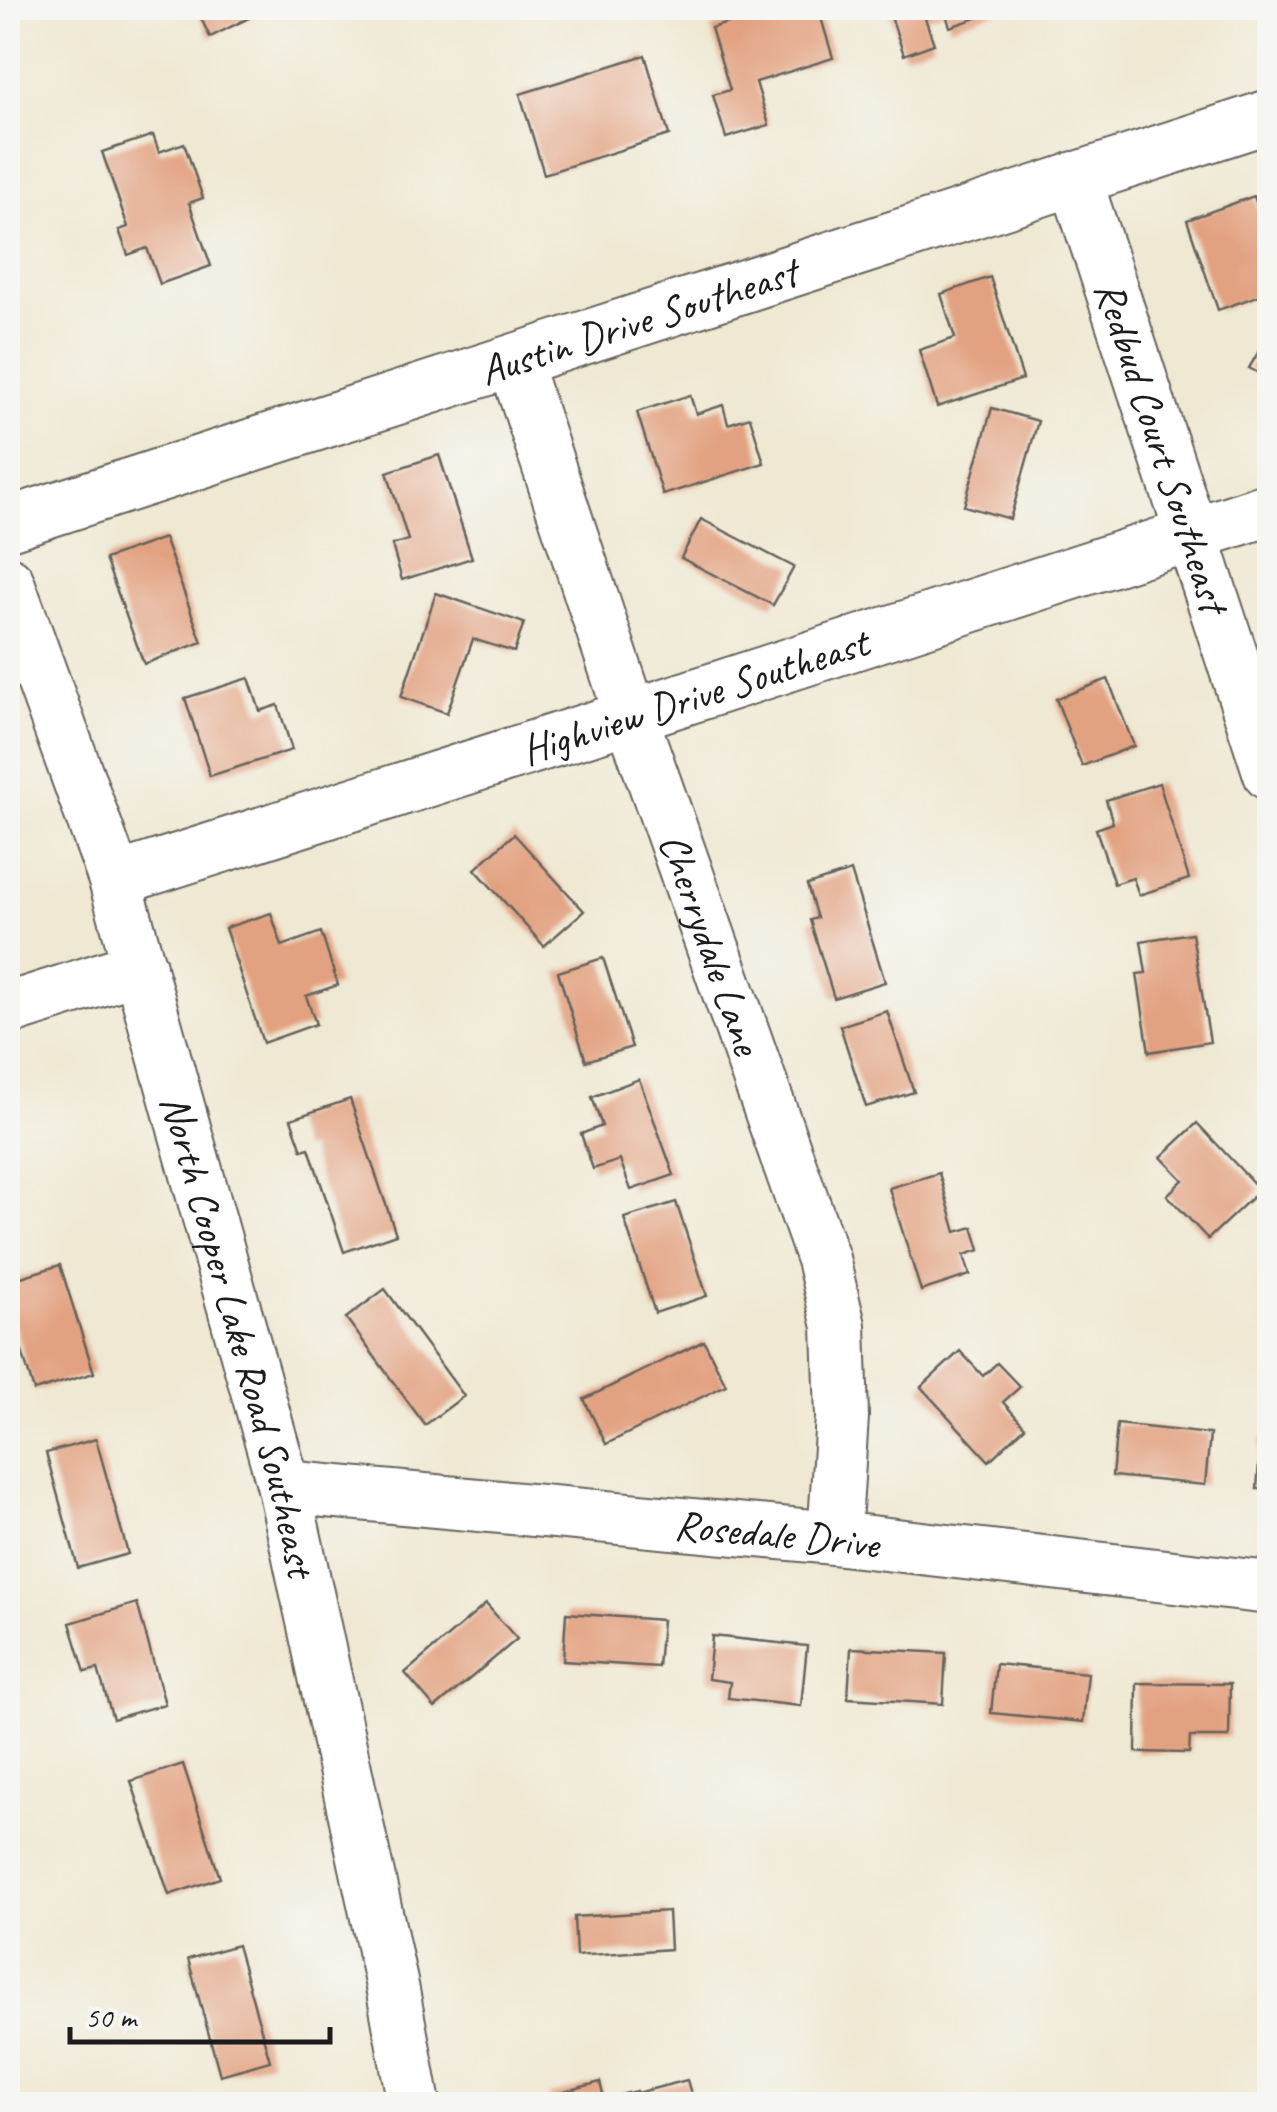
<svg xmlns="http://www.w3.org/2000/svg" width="1277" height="2112" font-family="Caveat,sans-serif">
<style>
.building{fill:#e2a180}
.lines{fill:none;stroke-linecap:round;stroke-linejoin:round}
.minor-casing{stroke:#66635c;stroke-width:56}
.minor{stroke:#fff;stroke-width:52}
.labels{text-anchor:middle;stroke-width:10;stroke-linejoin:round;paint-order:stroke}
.street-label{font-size:42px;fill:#1c1c1c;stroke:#f6f6f2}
</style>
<rect width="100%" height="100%" fill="#f6f6f2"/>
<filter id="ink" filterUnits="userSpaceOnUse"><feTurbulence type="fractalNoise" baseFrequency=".01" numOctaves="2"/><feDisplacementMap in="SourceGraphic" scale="20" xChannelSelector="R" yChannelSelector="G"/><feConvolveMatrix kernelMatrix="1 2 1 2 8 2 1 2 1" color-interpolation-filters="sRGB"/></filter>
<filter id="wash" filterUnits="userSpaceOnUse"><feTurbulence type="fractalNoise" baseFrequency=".0048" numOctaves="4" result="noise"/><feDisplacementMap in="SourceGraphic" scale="40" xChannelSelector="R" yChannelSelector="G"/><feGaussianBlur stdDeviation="2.25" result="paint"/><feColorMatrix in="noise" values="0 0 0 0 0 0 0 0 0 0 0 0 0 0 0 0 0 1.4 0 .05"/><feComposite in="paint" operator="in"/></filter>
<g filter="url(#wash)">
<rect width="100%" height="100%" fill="#efe8d2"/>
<g id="blocks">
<!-- building -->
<g class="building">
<path d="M196 8H269L210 37Z"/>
<path d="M778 8H818L833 58 756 82 769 125 726 138 713 95 730 90 711 28Z"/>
<path d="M888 8H1006L950 27 945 11 925 18 934 44 904 55Z"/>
<path d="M645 55 669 135 544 174 520 94Z"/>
<path d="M153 135 159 152 184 143 203 198 189 203 211 266 160 284 147 248 128 255 119 230 128 227 102 152Z"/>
<path d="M1254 196 1270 242V278L1264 280 1269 292 1218 310 1187 220Z"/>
<path d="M990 277 1023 379 937 407 919 350 955 338 941 294Z"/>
<path d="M1270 332V379L1249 368Z"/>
<path d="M690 395 696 414 723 405 728 424 750 417 764 463 663 495 637 412Z"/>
<path d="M992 408 1038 421 1010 519 964 506Z"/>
<path d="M439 455 472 558 402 580 392 545 408 540 387 472Z"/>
<path d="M701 519 794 567 773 605 681 558Z"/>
<path d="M164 538 202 642 144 664 105 559Z"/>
<path d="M436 593 524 623 514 652 473 639 447 713 401 697Z"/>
<path d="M249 678 260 711 278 705 292 750 210 776 185 698Z"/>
<path d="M1108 679 1134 746 1082 766 1056 699Z"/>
<path d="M1159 783 1189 879 1139 895 1133 878 1114 884 1096 829 1113 823 1106 800Z"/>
<path d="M514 834 584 911 544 946 475 869Z"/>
<path d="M851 871 885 982 834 998 810 920 817 918 807 885Z"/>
<path d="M271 913 282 946 321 932 338 985 306 996 316 1024 263 1043 225 928Z"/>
<path d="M1192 933 1210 1042 1149 1052 1137 974 1146 973 1141 941Z"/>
<path d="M603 958 632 1047 586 1061 558 972Z"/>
<path d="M887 1011 914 1092 866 1107 840 1026Z"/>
<path d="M639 1079 674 1175 631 1190 620 1160 593 1169 581 1134 602 1126 592 1097Z"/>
<path d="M350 1099 396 1234 344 1252 309 1148 302 1150 291 1119Z"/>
<path d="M1197 1123 1260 1190 1208 1239 1167 1195 1183 1180 1161 1157Z"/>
<path d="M939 1173 956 1232 973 1227 980 1250 964 1255 970 1275 921 1291 889 1188Z"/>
<path d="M676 1202 707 1296 655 1313 624 1218Z"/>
<path d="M60 1265 94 1373 34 1391 8 1305V1281Z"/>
<path d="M385 1289 464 1396 425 1425 346 1318Z"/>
<path d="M704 1341 726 1385 606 1444 584 1399Z"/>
<path d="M960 1351 983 1376 997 1363 1020 1387 1003 1402 1025 1427 989 1461 921 1387Z"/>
<path d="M1117 1424 1210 1434 1205 1485 1112 1476Z"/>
<path d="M1261 1438H1270V1489H1257Z"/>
<path d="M96 1439 128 1554 78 1568 46 1453Z"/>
<path d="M137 1603 165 1704 113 1719 98 1669 85 1672 70 1623Z"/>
<path d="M486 1604 517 1639 435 1708 405 1673Z"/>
<path d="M566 1613 662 1620 658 1667 563 1661Z"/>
<path d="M712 1636 807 1646 801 1706 728 1698 730 1682 708 1679Z"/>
<path d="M851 1648 946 1653 943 1704 848 1698Z"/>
<path d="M996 1664 1088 1673 1083 1722 991 1713Z"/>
<path d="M1137 1683 1230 1684 1229 1737H1190L1189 1753 1136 1752Z"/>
<path d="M183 1764 220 1878 169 1895 131 1781Z"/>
<path d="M668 1911 670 1949 576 1956 574 1917Z"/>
<path d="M237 1945 270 2061 220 2075 188 1959Z"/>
<path d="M687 2080 694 2104H551L548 2096 600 2082 604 2099 636 2091 637 2093Z"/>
</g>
</g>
</g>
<g filter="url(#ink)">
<use href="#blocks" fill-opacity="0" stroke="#66635c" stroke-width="2.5"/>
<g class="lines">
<defs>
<g id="minor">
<path id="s1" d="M1075 178 1270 774"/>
<path id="s2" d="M514 361 631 716 823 1259 839 1326 842 1417 834 1538"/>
<path id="s3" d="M8 524 1270 116"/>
<path id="s4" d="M8 583 115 880 284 1487 393 1991 414 2104"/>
<path id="s5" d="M115 880 631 716 1270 509"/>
<path d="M8 1009 140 967"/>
<path id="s6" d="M284 1487 834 1538 1270 1588"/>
</g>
</defs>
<!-- minor casing -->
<use href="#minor" class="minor-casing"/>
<!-- minor -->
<use href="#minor" class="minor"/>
</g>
</g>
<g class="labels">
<!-- street labels -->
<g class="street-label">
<text dy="15" stroke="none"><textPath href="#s3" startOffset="662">Austin Drive Southeast</textPath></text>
<text dy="15" stroke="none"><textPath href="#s1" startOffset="282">Redbud Court Southeast</textPath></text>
<text dy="15" stroke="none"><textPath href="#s5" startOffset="608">Highview Drive Southeast</textPath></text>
<text dy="15" stroke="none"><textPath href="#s2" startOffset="615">Cherrydale Lane</textPath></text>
<text dy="15" stroke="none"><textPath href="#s4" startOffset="788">North Cooper Lake Road Southeast</textPath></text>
<text dy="15" stroke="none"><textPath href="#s6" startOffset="495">Rosedale Drive</textPath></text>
</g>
</g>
<!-- margin -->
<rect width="1277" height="2112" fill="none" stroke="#f6f6f2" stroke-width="40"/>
<!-- scale -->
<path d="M70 2027v15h260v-15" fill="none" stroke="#1c1c1c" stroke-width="5"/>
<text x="85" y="2027" font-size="30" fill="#1c1c1c" stroke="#f6f6f2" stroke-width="8" paint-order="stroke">50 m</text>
</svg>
